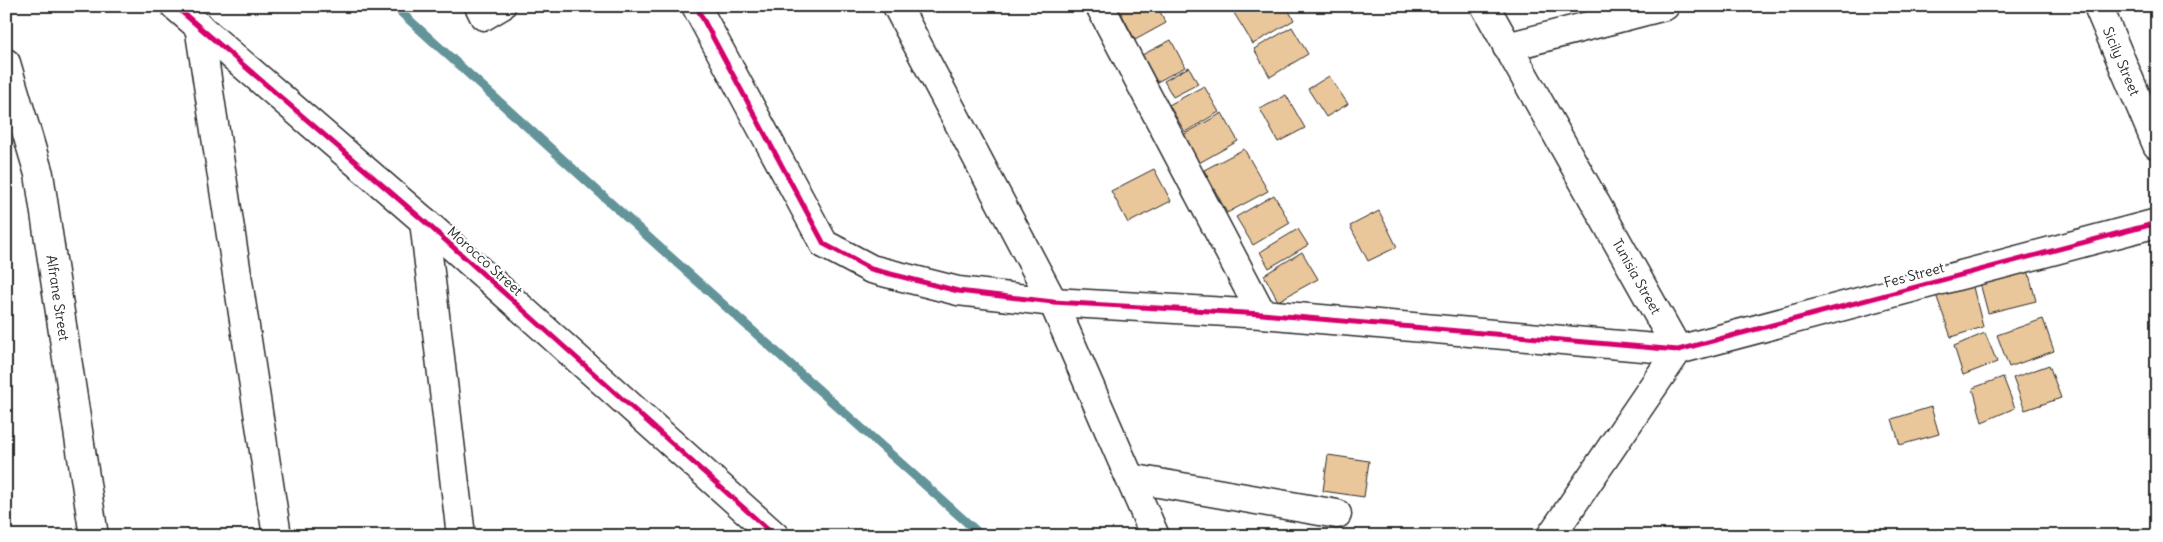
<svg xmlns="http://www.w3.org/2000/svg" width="2163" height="542" font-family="Delius,sans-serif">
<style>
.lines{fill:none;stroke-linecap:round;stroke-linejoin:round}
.stream{stroke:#639499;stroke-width:9}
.building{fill:#eac69b;stroke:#2b2b2b}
.minor-casing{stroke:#2b2b2b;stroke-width:31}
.minor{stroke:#fff;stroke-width:28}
.cycleway-casing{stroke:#fff;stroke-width:8}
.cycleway{stroke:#d6006c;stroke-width:5}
.labels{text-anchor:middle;stroke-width:4.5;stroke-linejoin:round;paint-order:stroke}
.street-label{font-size:14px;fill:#2b2b2b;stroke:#fff}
</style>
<rect width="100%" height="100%" fill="#fff"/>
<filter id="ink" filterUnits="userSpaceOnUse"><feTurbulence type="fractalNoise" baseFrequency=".02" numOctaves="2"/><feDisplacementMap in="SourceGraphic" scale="10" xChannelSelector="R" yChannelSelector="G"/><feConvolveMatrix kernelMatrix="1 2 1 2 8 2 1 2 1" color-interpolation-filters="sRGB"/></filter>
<g filter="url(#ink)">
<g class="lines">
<!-- stream -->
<path class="stream" d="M394 6 657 245 982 536"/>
</g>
<!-- building -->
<g class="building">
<path d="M1120 6H1157L1166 23 1135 40 1118 7Z"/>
<path d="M1246 6H1286L1294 20 1253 44 1234 13Z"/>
<path d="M1292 27 1308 54 1270 77 1254 49Z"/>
<path d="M1171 40 1185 67 1157 82 1142 55Z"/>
<path d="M1189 67 1198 84 1173 97 1164 81Z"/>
<path d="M1329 76 1348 104 1326 117 1308 89Z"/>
<path d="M1204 86 1219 112 1185 132 1169 105Z"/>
<path d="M1286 95 1305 128 1278 142 1260 109Z"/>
<path d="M1222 113 1238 141 1199 163 1183 135Z"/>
<path d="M1244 149 1268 191 1227 213 1204 170Z"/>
<path d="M1154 169 1171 201 1128 223 1111 191Z"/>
<path d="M1274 195 1290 223 1253 245 1236 217Z"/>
<path d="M1379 211 1397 247 1368 261 1350 226Z"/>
<path d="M1298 229 1308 245 1269 268 1260 252Z"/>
<path d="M1302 252 1318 279 1278 301 1264 275Z"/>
<path d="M2028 270 2036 301 1988 313 1980 283Z"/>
<path d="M1971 279 1983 327 1951 337 1934 289Z"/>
<path d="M2043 319 2054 351 2009 367 1997 335Z"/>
<path d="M1985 333 1997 362 1963 375 1954 346Z"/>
<path d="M2049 365 2061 398 2025 410 2013 378Z"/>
<path d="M2003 377 2015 408 1982 422 1973 388Z"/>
<path d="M1931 407 1939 434 1900 445 1892 419Z"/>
<path d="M1328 455 1369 461 1364 497 1323 491Z"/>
</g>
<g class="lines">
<defs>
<g id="minor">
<path d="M175 6 424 221 775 536"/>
<path d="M479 6 484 16 501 6"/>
<path d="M696 6 824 244 871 269 958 291 1053 302 1262 314 1678 350 2157 223"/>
<path d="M897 6 1053 302 1155 536"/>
<path d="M1100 6 1262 314"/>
<path id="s1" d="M1485 6 1678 350 1551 536"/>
<path id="s2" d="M2098 6 2157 145"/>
<path d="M199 26 277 536"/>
<path d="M1507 47 1665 6"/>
<path id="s3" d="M6 63 39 174 94 536"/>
<path d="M424 221 461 536"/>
<path d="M1130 478 1337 514"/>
</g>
</defs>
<!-- minor casing -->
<use href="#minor" class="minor-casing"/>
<!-- minor -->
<use href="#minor" class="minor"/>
<defs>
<g id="cycleway">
<path d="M175 6 424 221 775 536"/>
<path d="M696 6 824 244 871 269 958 291 1053 302 1262 314 1678 350 2157 223"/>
</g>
</defs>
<!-- cycleway casing -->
<use href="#cycleway" class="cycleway-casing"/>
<!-- cycleway -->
<use href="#cycleway" class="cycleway"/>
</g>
</g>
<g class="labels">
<!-- street labels -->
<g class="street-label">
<text dy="5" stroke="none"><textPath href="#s2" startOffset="60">Sicily Street</textPath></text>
<text transform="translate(485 261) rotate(42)" y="5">Morocco Street</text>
<text transform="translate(1914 275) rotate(-15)" y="5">Fes Street</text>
<text dy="5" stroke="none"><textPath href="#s1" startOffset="310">Tunisia Street</textPath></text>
<text dy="5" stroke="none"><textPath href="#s3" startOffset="241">Alfrane Street</textPath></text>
</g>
</g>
<!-- margin -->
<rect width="2163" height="542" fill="none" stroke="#fff" stroke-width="25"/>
<rect x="12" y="12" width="2138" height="517" fill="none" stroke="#2b2b2b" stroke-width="2" filter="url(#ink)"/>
</svg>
